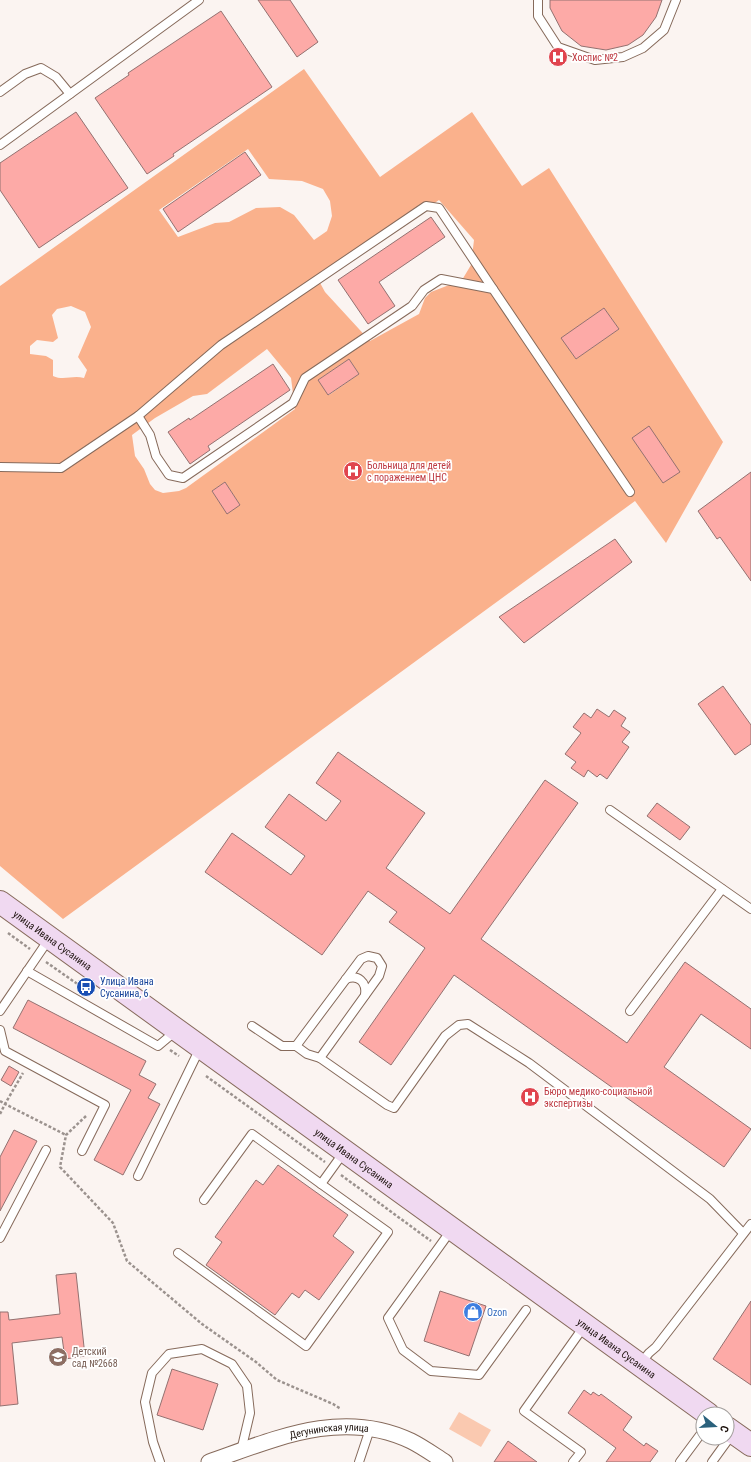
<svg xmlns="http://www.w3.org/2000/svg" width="751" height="1462" font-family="'Roboto Condensed',sans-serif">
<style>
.green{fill:#fac9b0}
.forest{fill:#fab18c;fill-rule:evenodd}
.building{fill:#fdaaa7;stroke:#937170}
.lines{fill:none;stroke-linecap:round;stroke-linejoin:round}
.lane-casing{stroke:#866a5b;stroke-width:10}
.street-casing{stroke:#866a5b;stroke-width:17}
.secondary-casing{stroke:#866a5b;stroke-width:24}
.path{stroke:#9b928e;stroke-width:2.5;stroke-dasharray:3 2;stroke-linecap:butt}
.lane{stroke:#fff;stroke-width:8}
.street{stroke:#fff;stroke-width:15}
.secondary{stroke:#f0d9f1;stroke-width:22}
.labels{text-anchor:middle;stroke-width:3.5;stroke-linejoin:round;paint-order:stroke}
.health-label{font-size:10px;fill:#be3a42;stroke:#fff;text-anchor:start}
.street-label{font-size:10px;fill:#1a0f0a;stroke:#fff}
.transit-label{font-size:10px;fill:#164399;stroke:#fff;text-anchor:start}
.shop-label{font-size:10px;fill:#366cbe;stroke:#fff;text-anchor:start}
.education-label{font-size:10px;fill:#785e54;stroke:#fff;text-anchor:start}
</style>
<rect width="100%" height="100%" fill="#fbf4f1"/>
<!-- green -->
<path class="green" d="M459 1412 491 1430 481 1447 449 1429Z"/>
<!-- forest -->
<path class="forest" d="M304 69 380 177 472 112 522 186 549 168 723 442 666 543 635 501 63 919 0 866V286ZM248 149 269 179 302 181 323 189 330 201 332 216 327 231 314 240 294 215 280 207 256 208 229 222 215 223 178 237 159 210ZM439 200 474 240 471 265 462 280 431 292 425 298 419 314 370 341 325 292 319 281ZM71 306 85 312 91 327 78 357 87 370 84 378C72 375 64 381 53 376V360L46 356 30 354V346L37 340 53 342 58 338 52 315 57 309ZM604 308 619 329 576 359 562 338ZM267 349 291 378 295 409 186 488 179 491 163 493 155 490 150 484 144 469 135 456 132 435 155 418 193 396 207 394ZM349 359 359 374 329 395 318 380ZM225 482 240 505 227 513 212 491Z"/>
<!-- building -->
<g class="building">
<path d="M258 0H290L318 42 297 57Z"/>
<path d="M550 0H662L656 17 643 35 628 45 606 50 581 46 562 31 550 8Z"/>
<path d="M221 11 272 87 173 154 174 156 147 174 95 98 129 75 128 73Z"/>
<path d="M76 112 128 188 39 248 0 190V163Z"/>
<path d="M245 152 261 175 178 232 163 209Z"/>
<path d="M431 217 445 237 379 282 395 306 368 324 338 280Z"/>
<path d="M604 308 619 329 576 359 561 338Z"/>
<path d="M349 359 359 374 328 395 318 380Z"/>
<path d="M273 364 290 390 208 446 210 450 190 464 168 432 189 418 190 420Z"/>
<path d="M649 426 680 472 663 483 632 438Z"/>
<path d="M751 472V581L720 537 717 539 698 511Z"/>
<path d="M225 482 240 505 227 514 212 491Z"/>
<path d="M615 539 632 562 524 643 499 617Z"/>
<path d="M723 686 751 725V744L735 755 698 704Z"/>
<path d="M597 709 609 717 614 710 626 718 621 726 630 732 622 742 629 747 607 779 600 774 597 777 588 770 584 777 571 768 576 762 565 754 581 733 573 727 584 713 591 718Z"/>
<path d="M338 752 425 813 386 868 450 914 545 780 578 803 481 939 627 1043 685 962 751 1009V1049L701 1014 664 1067 751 1129 724 1167 454 975 391 1065 359 1042 425 948 389 922 397 912 368 891 322 955 205 872 232 833 291 875 305 856 265 827 289 794 326 821 341 801 316 783Z"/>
<path d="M657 803 690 827 680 840 647 816Z"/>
<path d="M28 1000 146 1061 139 1075 156 1084 148 1098 160 1104 123 1175 94 1160 131 1090 13 1028Z"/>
<path d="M9 1066 19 1072 11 1086 1 1080Z"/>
<path d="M14 1130 37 1141 0 1211V1157Z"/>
<path d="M278 1165 348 1215 333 1236 354 1252 319 1300 305 1290 299 1298 292 1293 275 1315 206 1265 222 1242 215 1237 256 1180 263 1185Z"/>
<path d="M76 1273 85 1356 65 1359 62 1337 12 1343 18 1404 0 1406V1312H8L9 1320 60 1314 56 1275Z"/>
<path d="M440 1291 486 1306 469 1356 424 1341Z"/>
<path d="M751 1301V1385L713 1359Z"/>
<path d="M172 1369 218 1384 203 1430 157 1415Z"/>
<path d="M584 1390 591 1395 593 1392 599 1396 601 1394 632 1417 623 1430 644 1446 646 1443 658 1451 650 1462H606L616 1448 568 1413Z"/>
<path d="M508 1441 537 1462H494Z"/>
</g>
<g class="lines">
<defs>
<g id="lane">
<path d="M538 0V16L558 47 595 60 623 57 643 48 664 30 676 0"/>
<path d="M0 92 25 74 41 68 56 77 70 94"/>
<path d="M0 145 199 0"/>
<path d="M138 416 221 345 426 206 439 208 493 289"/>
<path d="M0 467 61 468 138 416 150 435 156 456 169 475 183 478 293 403 305 378 412 306 424 290 441 279 493 289 630 492"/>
<path d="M610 810 751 909"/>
<path d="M27 971 158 1046 177 1030"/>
<path d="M346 979C358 974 367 982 365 995"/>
<path d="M0 1011 49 939"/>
<path d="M630 1011 722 889"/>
<path d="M252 1026 282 1046H296L307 1054 320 1058 387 1105 394 1108 445 1036 459 1025 468 1024 529 1063 710 1199 743 1233"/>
<path d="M0 1030 5 1051 105 1105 82 1151"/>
<path d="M296 1046 361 959 368 956 377 958 382 966 379 976 320 1058"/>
<path d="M138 1176 200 1048"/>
<path d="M204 1200 252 1134 321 1184 344 1152"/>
<path d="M452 1229 388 1318 403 1350 431 1371 479 1375 526 1310"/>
<path d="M0 1238 46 1150"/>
<path d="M178 1253 306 1346 388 1232 321 1184"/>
<path d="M640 1364 649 1353 656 1347 751 1224"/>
<path d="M160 1462 153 1442 145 1402 152 1373 169 1354 202 1349 232 1364 247 1386 250 1413 241 1451"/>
<path d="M359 1462 370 1429"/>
<path d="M573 1462 581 1452 524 1411 585 1325"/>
<path d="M680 1462 703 1431"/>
<path d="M712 1462 733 1433"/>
</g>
<g id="street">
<path id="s1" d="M209 1462C275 1439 342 1408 411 1441 423 1447 434 1455 445 1462"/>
</g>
<g id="secondary">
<path id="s2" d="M0 902 708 1414"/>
<path d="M727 1428 751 1445"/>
</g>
</defs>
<!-- lane casing -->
<use href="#lane" class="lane-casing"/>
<!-- street casing -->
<use href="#street" class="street-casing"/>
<!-- secondary casing -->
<use href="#secondary" class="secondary-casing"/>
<!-- path -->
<g class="path">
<path d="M8 933 30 949"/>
<path d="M46 962 86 990"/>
<path d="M170 1050 179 1056"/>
<path d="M206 1076 325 1162"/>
<path d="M0 1101 5 1104 23 1073"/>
<path d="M0 1114 5 1104 66 1135"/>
<path d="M86 1116 66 1135 60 1167 113 1223 127 1261 202 1324 256 1362 277 1380 333 1404 341 1409"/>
<path d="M341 1175 431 1241"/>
</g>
<!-- lane -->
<use href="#lane" class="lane"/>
<!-- street -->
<use href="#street" class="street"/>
<!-- secondary -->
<use href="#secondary" class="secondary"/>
</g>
<!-- icons -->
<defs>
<symbol id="hospital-disc" viewBox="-11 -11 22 22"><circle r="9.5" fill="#e0444e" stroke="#fff"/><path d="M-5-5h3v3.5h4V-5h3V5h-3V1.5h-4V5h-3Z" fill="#fff"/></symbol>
<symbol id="bus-disc" viewBox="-11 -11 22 22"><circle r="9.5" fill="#1a4fb4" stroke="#fff"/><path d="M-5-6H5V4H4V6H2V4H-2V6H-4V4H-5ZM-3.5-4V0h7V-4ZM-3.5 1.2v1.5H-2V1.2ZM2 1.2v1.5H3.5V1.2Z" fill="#fff"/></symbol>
<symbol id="shop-disc" viewBox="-11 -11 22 22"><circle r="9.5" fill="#3f7fe0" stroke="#fff"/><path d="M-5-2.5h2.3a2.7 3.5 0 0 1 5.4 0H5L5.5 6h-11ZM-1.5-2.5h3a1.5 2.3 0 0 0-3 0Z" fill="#fff"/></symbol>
<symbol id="school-disc" viewBox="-11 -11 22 22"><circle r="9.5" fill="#8d6e63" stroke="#fff"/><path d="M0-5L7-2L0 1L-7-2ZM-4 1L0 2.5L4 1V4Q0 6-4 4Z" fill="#fff"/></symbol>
</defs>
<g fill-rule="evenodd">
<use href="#hospital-disc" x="547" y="46" width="22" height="22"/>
<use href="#hospital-disc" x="342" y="460" width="22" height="22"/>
<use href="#bus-disc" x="75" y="976" width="22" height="22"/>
<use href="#hospital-disc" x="519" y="1086" width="22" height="22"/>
<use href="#shop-disc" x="462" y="1301" width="22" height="22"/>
<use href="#school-disc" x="47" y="1346" width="22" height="22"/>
</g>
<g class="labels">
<!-- health labels -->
<g class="health-label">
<text x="572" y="61">Хоспис №2</text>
<text x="367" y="469">Больница для детей<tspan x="367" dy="12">с поражением ЦНС</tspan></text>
<text x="544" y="1095">Бюро медико-социальной<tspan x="544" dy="12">экспертизы</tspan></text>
</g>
<!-- street labels -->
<g class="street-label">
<text dy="4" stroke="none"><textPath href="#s2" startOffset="65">улица Ивана Сусанина</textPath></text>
<text dy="4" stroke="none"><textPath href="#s2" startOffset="437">улица Ивана Сусанина</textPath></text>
<text dy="4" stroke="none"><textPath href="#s2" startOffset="761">улица Ивана Сусанина</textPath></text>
<text dy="4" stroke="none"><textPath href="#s1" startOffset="125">Дегунинская улица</textPath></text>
</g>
<!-- transit labels -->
<g class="transit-label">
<text x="100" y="985">Улица Ивана<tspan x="100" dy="12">Сусанина, 6</tspan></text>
</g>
<!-- shop labels -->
<g class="shop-label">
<text x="487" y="1316">Ozon</text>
</g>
<!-- education labels -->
<g class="education-label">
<text x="72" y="1355">Детский<tspan x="72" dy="12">сад №2668</tspan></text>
</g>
</g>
<!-- north arrow -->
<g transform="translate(715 1426) rotate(108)"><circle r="19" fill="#ffffff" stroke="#a39f9d"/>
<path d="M0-3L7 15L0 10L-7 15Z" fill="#2a617c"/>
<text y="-6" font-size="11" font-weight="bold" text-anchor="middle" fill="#1a0f0a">С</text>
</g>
</svg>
